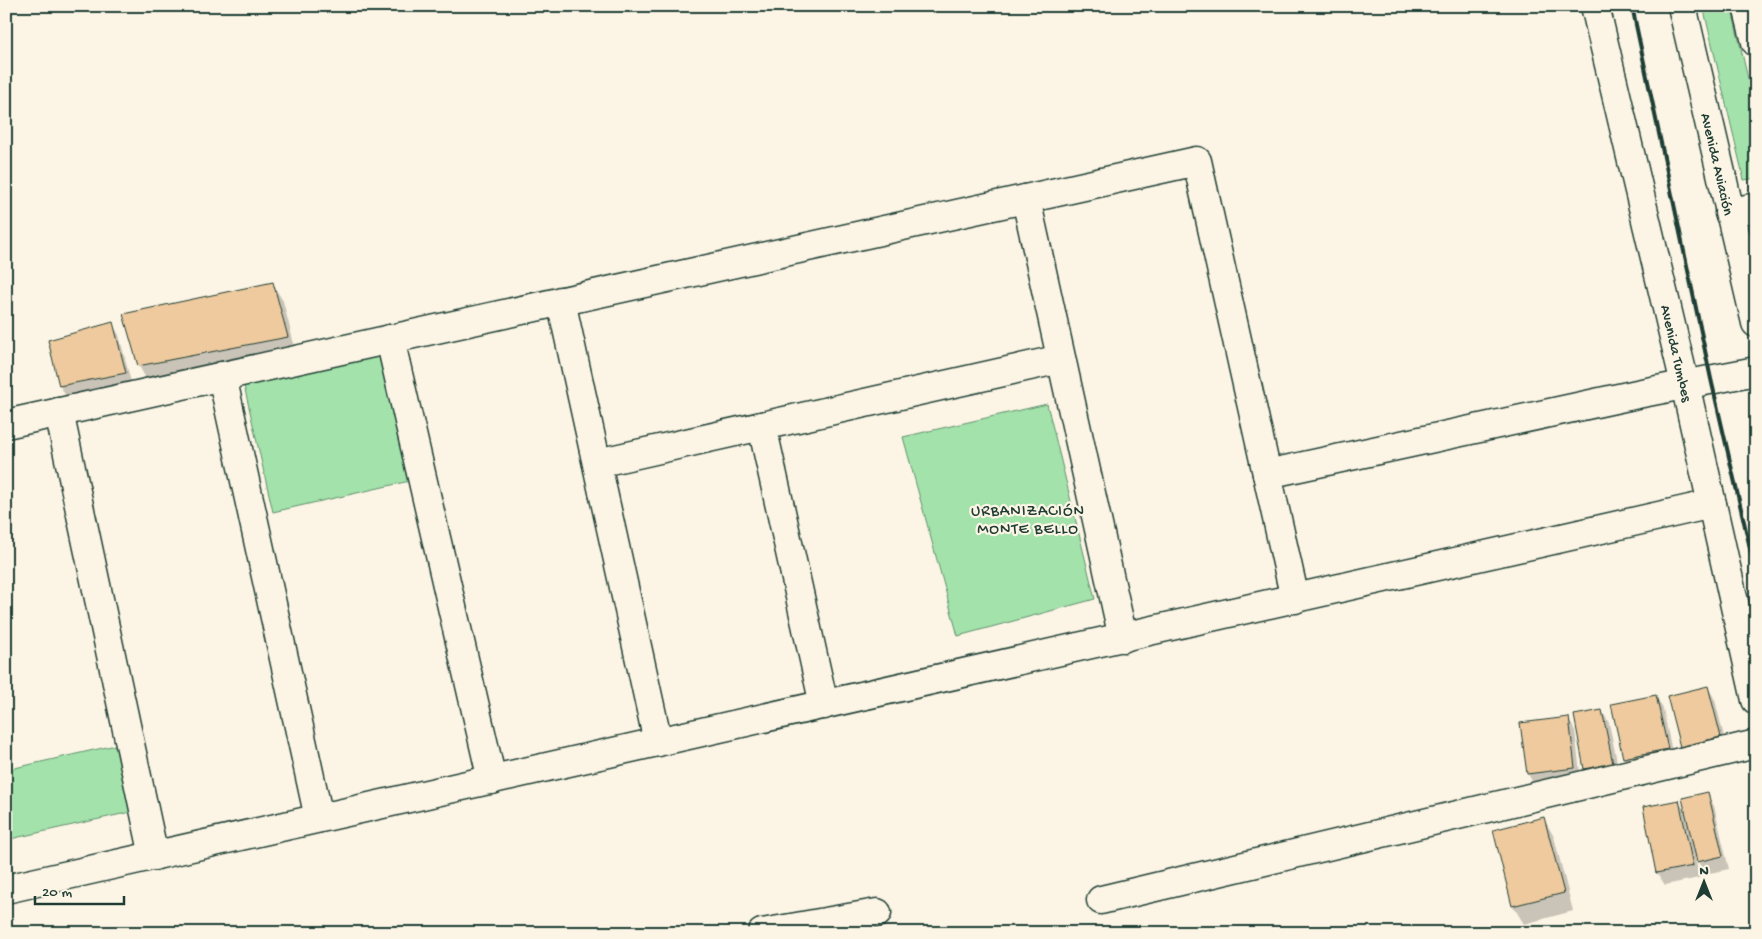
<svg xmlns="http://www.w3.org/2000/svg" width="1762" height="939" font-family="'Gochi Hand',sans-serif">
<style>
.green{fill:#a3e2aa;stroke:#61906f}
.shadow{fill:#0003}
.building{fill:#eeca9e;stroke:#1f3d34}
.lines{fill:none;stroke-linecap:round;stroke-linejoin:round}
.minor-casing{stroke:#1f3d34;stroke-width:31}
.primary-casing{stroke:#1f3d34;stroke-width:31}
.minor{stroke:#fcf5e5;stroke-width:28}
.primary{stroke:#fcf5e5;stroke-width:28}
.rail{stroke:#1f3d34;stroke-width:4}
.labels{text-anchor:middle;stroke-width:4.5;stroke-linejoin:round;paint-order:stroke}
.street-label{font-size:15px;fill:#1f3d34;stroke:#fcf5e5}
.neighbourhood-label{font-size:16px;letter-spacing:1px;fill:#1f3d34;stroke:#fcf5e5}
</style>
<rect width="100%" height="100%" fill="#fcf5e5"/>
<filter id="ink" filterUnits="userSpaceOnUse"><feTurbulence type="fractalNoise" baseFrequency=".02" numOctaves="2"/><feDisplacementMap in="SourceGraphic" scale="10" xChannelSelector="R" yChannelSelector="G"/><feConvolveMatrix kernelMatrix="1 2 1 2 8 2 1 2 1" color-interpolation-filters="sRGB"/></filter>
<g filter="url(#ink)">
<!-- green -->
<g class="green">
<path d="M1703 6H1731L1756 113V178L1744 180Z"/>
<path d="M384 349 414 480 273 512 243 381Z"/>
<path d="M1047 404 1095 599 958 636 903 437Z"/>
<path d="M120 744 135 811 6 840V770Z"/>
</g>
<!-- shadow -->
<g class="shadow">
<path d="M1262 6H1283L1265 11Z"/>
<path d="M272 283 283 301 297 356 149 384 139 366Z"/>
<path d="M112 323 119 335 132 386 67 398 60 386 49 341Z"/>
<path d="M1708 687 1715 700 1727 749 1688 759 1681 746Z"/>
<path d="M1656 696 1663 709 1674 761 1631 770 1624 758Z"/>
<path d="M1602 711 1609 723 1620 776 1593 781 1585 769Z"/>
<path d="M1568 718 1575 731 1581 781 1535 786 1528 774Z"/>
<path d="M1707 794 1714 806 1729 869 1705 874 1695 856 1699 878 1665 885 1657 873 1679 801 1687 816Z"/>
<path d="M1544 819 1554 837 1573 911 1524 924 1513 906 1494 831Z"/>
</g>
<!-- building -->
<g class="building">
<path d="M273 282 288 337 138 366 123 314Z"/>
<path d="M113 322 126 373 59 386 48 340Z"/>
<path d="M1708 686 1721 737 1680 747 1667 696Z"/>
<path d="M1656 695 1668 749 1623 758 1611 704Z"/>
<path d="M1602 710 1613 764 1584 769 1574 715Z"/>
<path d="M1569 717 1575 768 1527 774 1520 723Z"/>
<path d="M1708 792 1723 856 1697 862 1682 798Z"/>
<path d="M1679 800 1693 866 1656 873 1643 807Z"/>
<path d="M1544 817 1564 893 1512 906 1493 830Z"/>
</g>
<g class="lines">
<defs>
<g id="minor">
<path d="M1595 6 1685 384 1756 700"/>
<path d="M1026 199 1123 638"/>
<path d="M561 301 658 742"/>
<path d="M390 339 492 780"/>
<path d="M222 376 319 818"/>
<path d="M59 412 154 856"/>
<path d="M6 424 1197 161 1295 599"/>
<path d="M762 426 824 705"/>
<path d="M597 463 1061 359"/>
<path d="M1267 474 1642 393 1756 371"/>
<path d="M6 889 1712 504"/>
<path d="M1101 900 1756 744"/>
<path d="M762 933 877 913"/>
</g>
<g id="primary">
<path d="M1682 6 1756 323"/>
<path d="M1747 6 1756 42"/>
<path d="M1729 213 1756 207"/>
</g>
</defs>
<!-- minor casing -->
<use href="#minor" class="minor-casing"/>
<!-- primary casing -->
<use href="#primary" class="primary-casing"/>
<!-- minor -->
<use href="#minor" class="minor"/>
<!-- primary -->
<use href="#primary" class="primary"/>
<!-- rail -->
<path class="rail" d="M1632 6 1711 379 1756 574"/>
</g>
</g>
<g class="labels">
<!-- street labels -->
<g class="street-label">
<text transform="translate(1718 164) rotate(77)" y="5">Avenida Aviación</text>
<text transform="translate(1677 353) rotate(77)" y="5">Avenida Tumbes</text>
</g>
<!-- neighbourhood labels -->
<g class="neighbourhood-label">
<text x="1028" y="515">URBANIZACIÓN<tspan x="1028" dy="18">MONTE BELLO</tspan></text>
</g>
</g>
<!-- margin -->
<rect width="1762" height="939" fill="none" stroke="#fcf5e5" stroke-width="25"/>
<rect x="12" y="12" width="1737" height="914" fill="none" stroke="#1f3d34" stroke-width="2" filter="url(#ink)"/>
<!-- north arrow -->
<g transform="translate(1704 882)" stroke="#fcf5e5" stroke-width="4" paint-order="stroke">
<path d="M0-4L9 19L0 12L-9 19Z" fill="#1f3d34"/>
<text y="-8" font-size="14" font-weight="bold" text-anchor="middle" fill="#1f3d34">N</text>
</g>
<!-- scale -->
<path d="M35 896v8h89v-8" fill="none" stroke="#1f3d34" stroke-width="2.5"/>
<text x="42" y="896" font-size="15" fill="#1f3d34" stroke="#fcf5e5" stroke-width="4" paint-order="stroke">20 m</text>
</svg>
